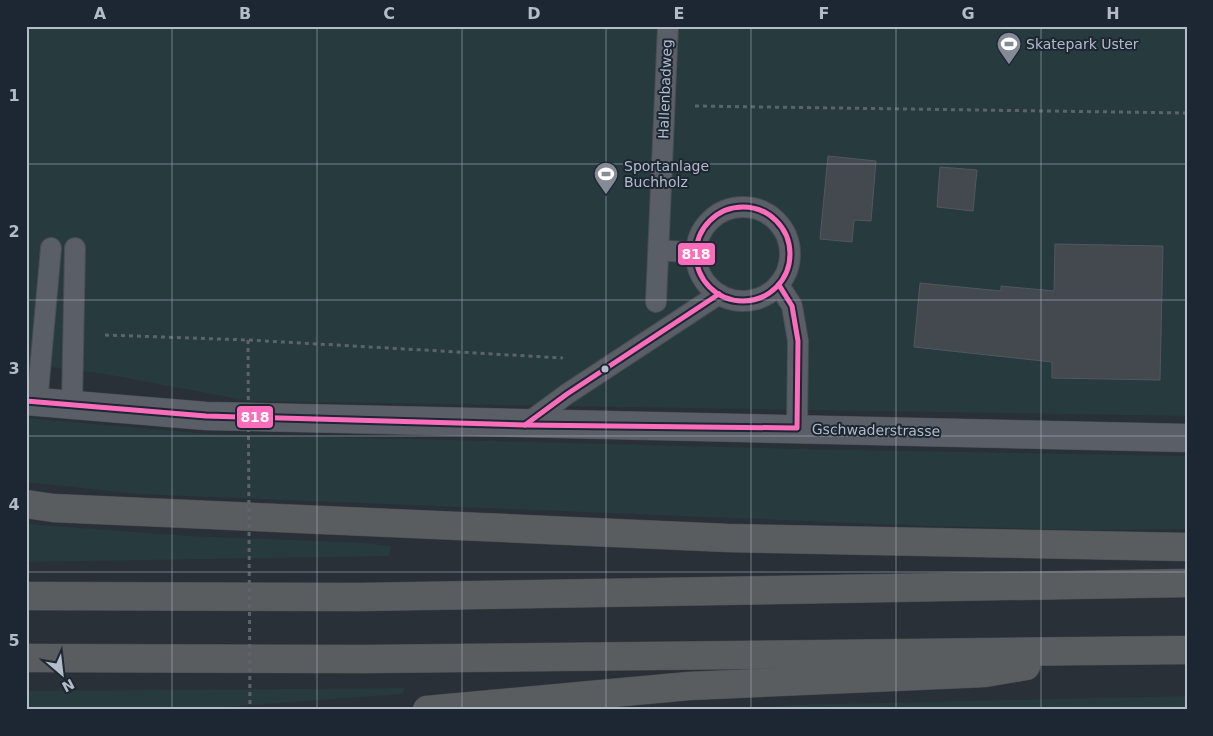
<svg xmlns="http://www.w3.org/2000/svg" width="1213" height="736" font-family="'DejaVu Sans',sans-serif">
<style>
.green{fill:#273a3e}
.building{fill:#444950;stroke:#52575f}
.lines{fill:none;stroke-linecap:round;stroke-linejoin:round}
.lane-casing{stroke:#484c53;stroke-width:22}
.street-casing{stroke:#484c53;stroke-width:29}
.highway-casing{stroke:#474c53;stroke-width:29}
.path{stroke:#5d636a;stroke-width:3;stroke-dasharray:4 4;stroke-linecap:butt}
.lane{stroke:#5a5e66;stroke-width:20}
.street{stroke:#5a5e66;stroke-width:28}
.highway{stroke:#5a5d60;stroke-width:28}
.path-bridge{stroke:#5d636a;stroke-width:3;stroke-dasharray:4 4;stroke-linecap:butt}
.bus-1-casing{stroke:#1d2633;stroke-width:9}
.bus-1{stroke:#fb6dba;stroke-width:5}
.grid{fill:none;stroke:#b4bcc9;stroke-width:1;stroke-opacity:0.55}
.bus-dot{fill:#b4bcc9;stroke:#1d2633;stroke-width:2}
.labels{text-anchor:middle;stroke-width:4;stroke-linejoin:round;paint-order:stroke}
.poi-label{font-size:14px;fill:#b4bcc9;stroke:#1d2633;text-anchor:start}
.street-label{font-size:14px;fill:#b4bcc9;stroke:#1d2633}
.line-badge{stroke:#1d2633;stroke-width:2}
.badge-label{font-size:14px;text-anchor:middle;font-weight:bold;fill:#fff}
.neatline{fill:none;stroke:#b4bcc9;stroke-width:2}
.grid-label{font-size:16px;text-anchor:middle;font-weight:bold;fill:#b4bcc9}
</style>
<rect width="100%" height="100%" fill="#2a3038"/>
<!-- green -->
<g class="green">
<path d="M26 26H1187V416L249 401 105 374 26 364Z"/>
<path d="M26 418 210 434 801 449 1187 456V529L1088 530 930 526 137 494 26 482Z"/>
<path d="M26 524 189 536 366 543 391 546 389 556 26 562Z"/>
<path d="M404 688 403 694 182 710H26V691Z"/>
<path d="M1187 696V710H736L793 705Z"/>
</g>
<!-- building -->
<g class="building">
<path d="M828 156 876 161 871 221 854 220 852 242 820 239Z"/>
<path d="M940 167 977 170 973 211 937 207Z"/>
<path d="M1055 244 1163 246 1160 380 1052 378V362L914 347 920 283 1001 291V286L1054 291Z"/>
</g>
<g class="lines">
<defs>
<g id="lane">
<circle cx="743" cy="254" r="47"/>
<path d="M659 250 696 253"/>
<path d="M779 285 792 306 798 341 797 428"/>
<path d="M656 302 668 26"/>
<path d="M37 403 51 248"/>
<path d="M72 406 75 248"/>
<path d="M525 425 567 394 719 294"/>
</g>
<path id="street" d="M26 401 206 416 1187 438"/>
<g id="highway">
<path d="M26 504 53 508 728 538 1187 547"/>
<path d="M26 596 359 597 1187 583"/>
<path d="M26 658 365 659 1187 650"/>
<path d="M427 710 689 686 985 673 1026 666"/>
</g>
</defs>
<!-- lane casing -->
<use href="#lane" class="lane-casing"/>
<!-- street casing -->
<use href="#street" class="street-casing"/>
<!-- highway casing -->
<use href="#highway" class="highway-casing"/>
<!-- path -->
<g class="path">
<path d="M695 106 1187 113"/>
<path d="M105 335 248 340 563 358"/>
</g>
<!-- lane -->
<use href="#lane" class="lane"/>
<!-- street -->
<use href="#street" class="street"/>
<!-- highway -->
<use href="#highway" class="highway"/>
<!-- path-bridge -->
<path class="path-bridge" d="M248 340 250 710"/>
<defs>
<g id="bus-1">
<circle cx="743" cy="254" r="47"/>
<path d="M26 401 206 416 525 425 797 428 798 341 792 306 779 285"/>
<path d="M525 425 567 394 719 294"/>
</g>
</defs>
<!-- bus-1 casing -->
<use href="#bus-1" class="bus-1-casing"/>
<!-- bus-1 -->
<use href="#bus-1" class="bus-1"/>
</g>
<!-- grid -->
<path class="grid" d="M172 26V710M317 26V710M462 26V710M606 26V710M751 26V710M896 26V710M1041 26V710M26 164H1187M26 300H1187M26 436H1187M26 572H1187"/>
<!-- icons -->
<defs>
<symbol id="stadium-pin" viewBox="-11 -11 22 30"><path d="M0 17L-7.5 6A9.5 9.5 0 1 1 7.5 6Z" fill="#848b96" stroke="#1d2633"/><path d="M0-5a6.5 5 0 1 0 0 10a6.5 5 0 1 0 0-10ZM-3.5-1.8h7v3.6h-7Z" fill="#fff"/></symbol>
</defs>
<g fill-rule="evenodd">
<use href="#stadium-pin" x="995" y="30" width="28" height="38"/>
<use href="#stadium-pin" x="592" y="160" width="28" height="38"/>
</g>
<!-- markers -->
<circle class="bus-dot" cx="605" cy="369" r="4.5"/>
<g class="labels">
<!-- poi labels -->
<g class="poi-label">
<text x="1026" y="49">Skatepark Uster</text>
<text x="624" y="171">Sportanlage<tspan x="624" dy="16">Buchholz</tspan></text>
</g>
<!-- street labels -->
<g class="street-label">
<text transform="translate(665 89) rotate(-88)" y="5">Hallenbadweg</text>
<text transform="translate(876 430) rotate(1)" y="5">Gschwaderstrasse</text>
</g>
</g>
<g class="line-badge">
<rect x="677" y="242" width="39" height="24" rx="5" fill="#fb6dba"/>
<rect x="236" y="405" width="38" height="24" rx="5" fill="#fb6dba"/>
</g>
<g class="badge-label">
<text x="696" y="259">818</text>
<text x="255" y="422">818</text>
</g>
<!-- border -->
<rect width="1213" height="736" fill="none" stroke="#1d2633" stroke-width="55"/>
<!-- north arrow -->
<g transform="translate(62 674) rotate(152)" stroke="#1d2633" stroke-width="4" paint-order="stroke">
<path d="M0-4L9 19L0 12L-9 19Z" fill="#b4bcc9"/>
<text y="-8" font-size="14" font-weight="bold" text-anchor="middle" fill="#b4bcc9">N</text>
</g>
<rect x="28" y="28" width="1158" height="680" class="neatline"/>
<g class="grid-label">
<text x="100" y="19">A</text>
<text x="245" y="19">B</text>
<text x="389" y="19">C</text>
<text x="534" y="19">D</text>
<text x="679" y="19">E</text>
<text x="824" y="19">F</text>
<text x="968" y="19">G</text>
<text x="1113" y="19">H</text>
<text x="14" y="101">1</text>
<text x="14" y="237">2</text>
<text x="14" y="374">3</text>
<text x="14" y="510">4</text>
<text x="14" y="646">5</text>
</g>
</svg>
